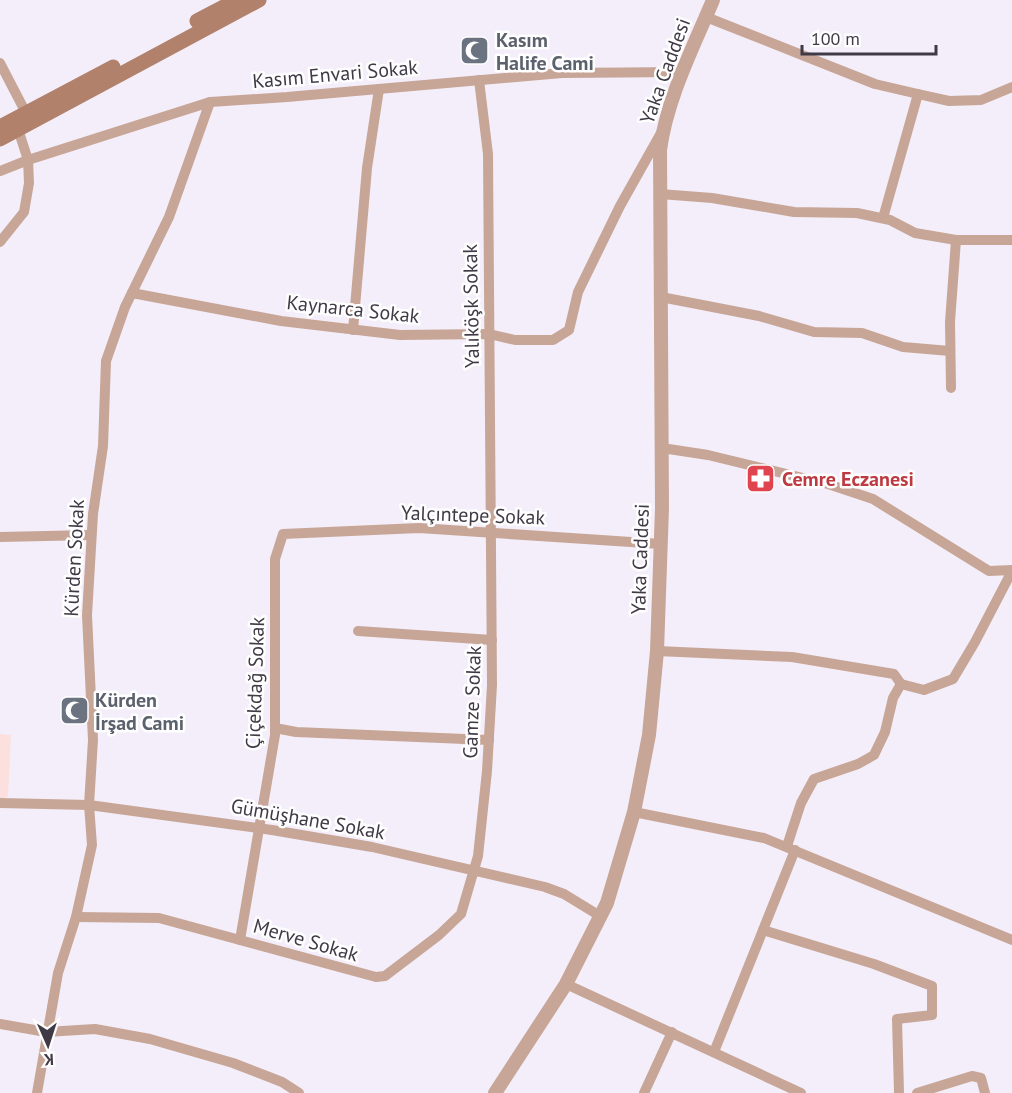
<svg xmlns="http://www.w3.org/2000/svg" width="1012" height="1093" font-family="'PT Sans',sans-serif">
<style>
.education{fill:#fbe0dd}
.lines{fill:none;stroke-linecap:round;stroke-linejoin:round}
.minor{stroke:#c7a697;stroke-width:10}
.tertiary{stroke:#c7a697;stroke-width:14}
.secondary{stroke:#b1816c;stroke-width:15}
.labels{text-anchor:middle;stroke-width:5;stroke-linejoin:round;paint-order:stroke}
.worship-label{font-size:20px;font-weight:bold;fill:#5b616d;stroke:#fefefe;text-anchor:start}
.street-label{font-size:20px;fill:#403a46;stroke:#fefefe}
.health-label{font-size:20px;font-weight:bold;fill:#be3a42;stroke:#fefefe;text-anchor:start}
</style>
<rect width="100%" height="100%" fill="#f4eefa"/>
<!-- education -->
<path class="education" d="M0 734 11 735 8 796 2 801H0Z"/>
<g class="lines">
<!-- minor -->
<g class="minor">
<path d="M706 17 875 84 918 94 949 101 981 100 1012 87"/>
<path d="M0 63 26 113"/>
<path d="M0 171 28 160 210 102 287 97 562 73 683 72"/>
<path d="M660 194 712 198 794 212 857 213 890 220 915 233 956 240H1012"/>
<path d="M883 218 918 94"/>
<path d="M0 242 24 212 29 183 28 160 18 129"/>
<path d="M132 293 281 321 400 335 489 334 515 340H553L569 330 578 292 620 206 661 133"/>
<path d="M661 297 759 316 814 332 862 333 903 347 950 351"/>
<path d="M353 330 367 168 379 89"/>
<path d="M951 388 950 322 956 240"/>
<path d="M662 448 708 455 828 484 873 499 989 571 1012 570"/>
<path d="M0 537 91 535"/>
<path d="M358 631 492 640"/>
<path d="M657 651 792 657 894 674 901 684"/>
<path d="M275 728 296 732 489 740"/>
<path d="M0 803 89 805 272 830 372 847 545 887 564 894 600 916"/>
<path d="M634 812 764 838 1012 940"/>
<path d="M787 846 801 803 814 779 858 764 874 755 885 732 893 698 901 684 924 690 953 679 975 642 1012 571"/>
<path d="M76 917 159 918 376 977 385 976 439 935 461 914 478 856 487 771 492 685 488 154 479 80"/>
<path d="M763 930 795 850"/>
<path d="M240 940 275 735V559L283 534 419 528 661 544"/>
<path d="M566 984 801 1093"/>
<path d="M0 1024 46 1032 95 1029 150 1039 233 1063 282 1082 299 1093"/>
<path d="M714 1052 763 930 874 964 932 986V1015L897 1019 899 1093"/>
<path d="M37 1093 58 973 76 917 92 845 89 805 93 740 87 615 93 514 103 446 106 361 125 307 169 217 210 102"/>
<path d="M644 1093 672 1032"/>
<path d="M917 1093 972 1076 981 1078 985 1093"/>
</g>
<!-- tertiary -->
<path class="tertiary" d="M495 1093 566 984 607 903 634 812 649 735 657 651 662 508 660 150C667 98 693 48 713 0"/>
<!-- secondary -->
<g class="secondary">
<path d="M197 21 237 0"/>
<path d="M0 127 113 67"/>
<path d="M0 139 259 0"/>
</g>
</g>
<!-- icons -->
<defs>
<symbol id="mosque-square" viewBox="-11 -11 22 22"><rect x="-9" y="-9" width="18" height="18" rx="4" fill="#6b7280" stroke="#fefefe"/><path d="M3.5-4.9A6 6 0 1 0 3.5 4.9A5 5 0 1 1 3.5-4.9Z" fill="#fff"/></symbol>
<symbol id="pharmacy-square" viewBox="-11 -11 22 22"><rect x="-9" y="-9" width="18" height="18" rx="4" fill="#e0444e" stroke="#fefefe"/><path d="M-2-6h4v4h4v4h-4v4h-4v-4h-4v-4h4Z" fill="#fff"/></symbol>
</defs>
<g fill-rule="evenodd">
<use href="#mosque-square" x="458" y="34" width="33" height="33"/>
<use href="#pharmacy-square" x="744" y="462" width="33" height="33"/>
<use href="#mosque-square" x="58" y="694" width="33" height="33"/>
</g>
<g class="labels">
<!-- worship labels -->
<g class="worship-label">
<text x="496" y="47">Kasım<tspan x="496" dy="23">Halife Cami</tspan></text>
<text x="95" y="707">Kürden<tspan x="95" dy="23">İrşad Cami</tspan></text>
</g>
<!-- street labels -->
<g class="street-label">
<text transform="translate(665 71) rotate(-70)" y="7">Yaka Caddesi</text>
<text transform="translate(335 74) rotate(-5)" y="7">Kasım Envari Sokak</text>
<text transform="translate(471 306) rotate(-91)" y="7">Yalıköşk Sokak</text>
<text transform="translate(353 309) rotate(6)" y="7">Kaynarca Sokak</text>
<text transform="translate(473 515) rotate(2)" y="7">Yalçıntepe Sokak</text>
<text transform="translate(74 558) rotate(-87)" y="7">Kürden Sokak</text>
<text transform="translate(640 559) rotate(-88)" y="7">Yaka Caddesi</text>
<text transform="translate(255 683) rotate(-88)" y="7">Çiçekdağ Sokak</text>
<text transform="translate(472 702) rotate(-88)" y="7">Gamze Sokak</text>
<text transform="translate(308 819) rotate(10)" y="7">Gümüşhane Sokak</text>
<text transform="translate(306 940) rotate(16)" y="7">Merve Sokak</text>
</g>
<!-- health labels -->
<g class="health-label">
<text x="782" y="486">Cemre Eczanesi</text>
</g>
</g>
<!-- north arrow -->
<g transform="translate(48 1045) rotate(177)" stroke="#fefefe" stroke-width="4.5" paint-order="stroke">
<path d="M0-4.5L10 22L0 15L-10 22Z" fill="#403a46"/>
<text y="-9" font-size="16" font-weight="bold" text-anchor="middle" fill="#403a46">K</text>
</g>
<!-- scale -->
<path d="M802 45v9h134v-9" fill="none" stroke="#403a46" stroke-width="3"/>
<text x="811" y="45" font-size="18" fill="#403a46" stroke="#fefefe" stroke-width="4.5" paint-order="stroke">100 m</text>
</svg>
